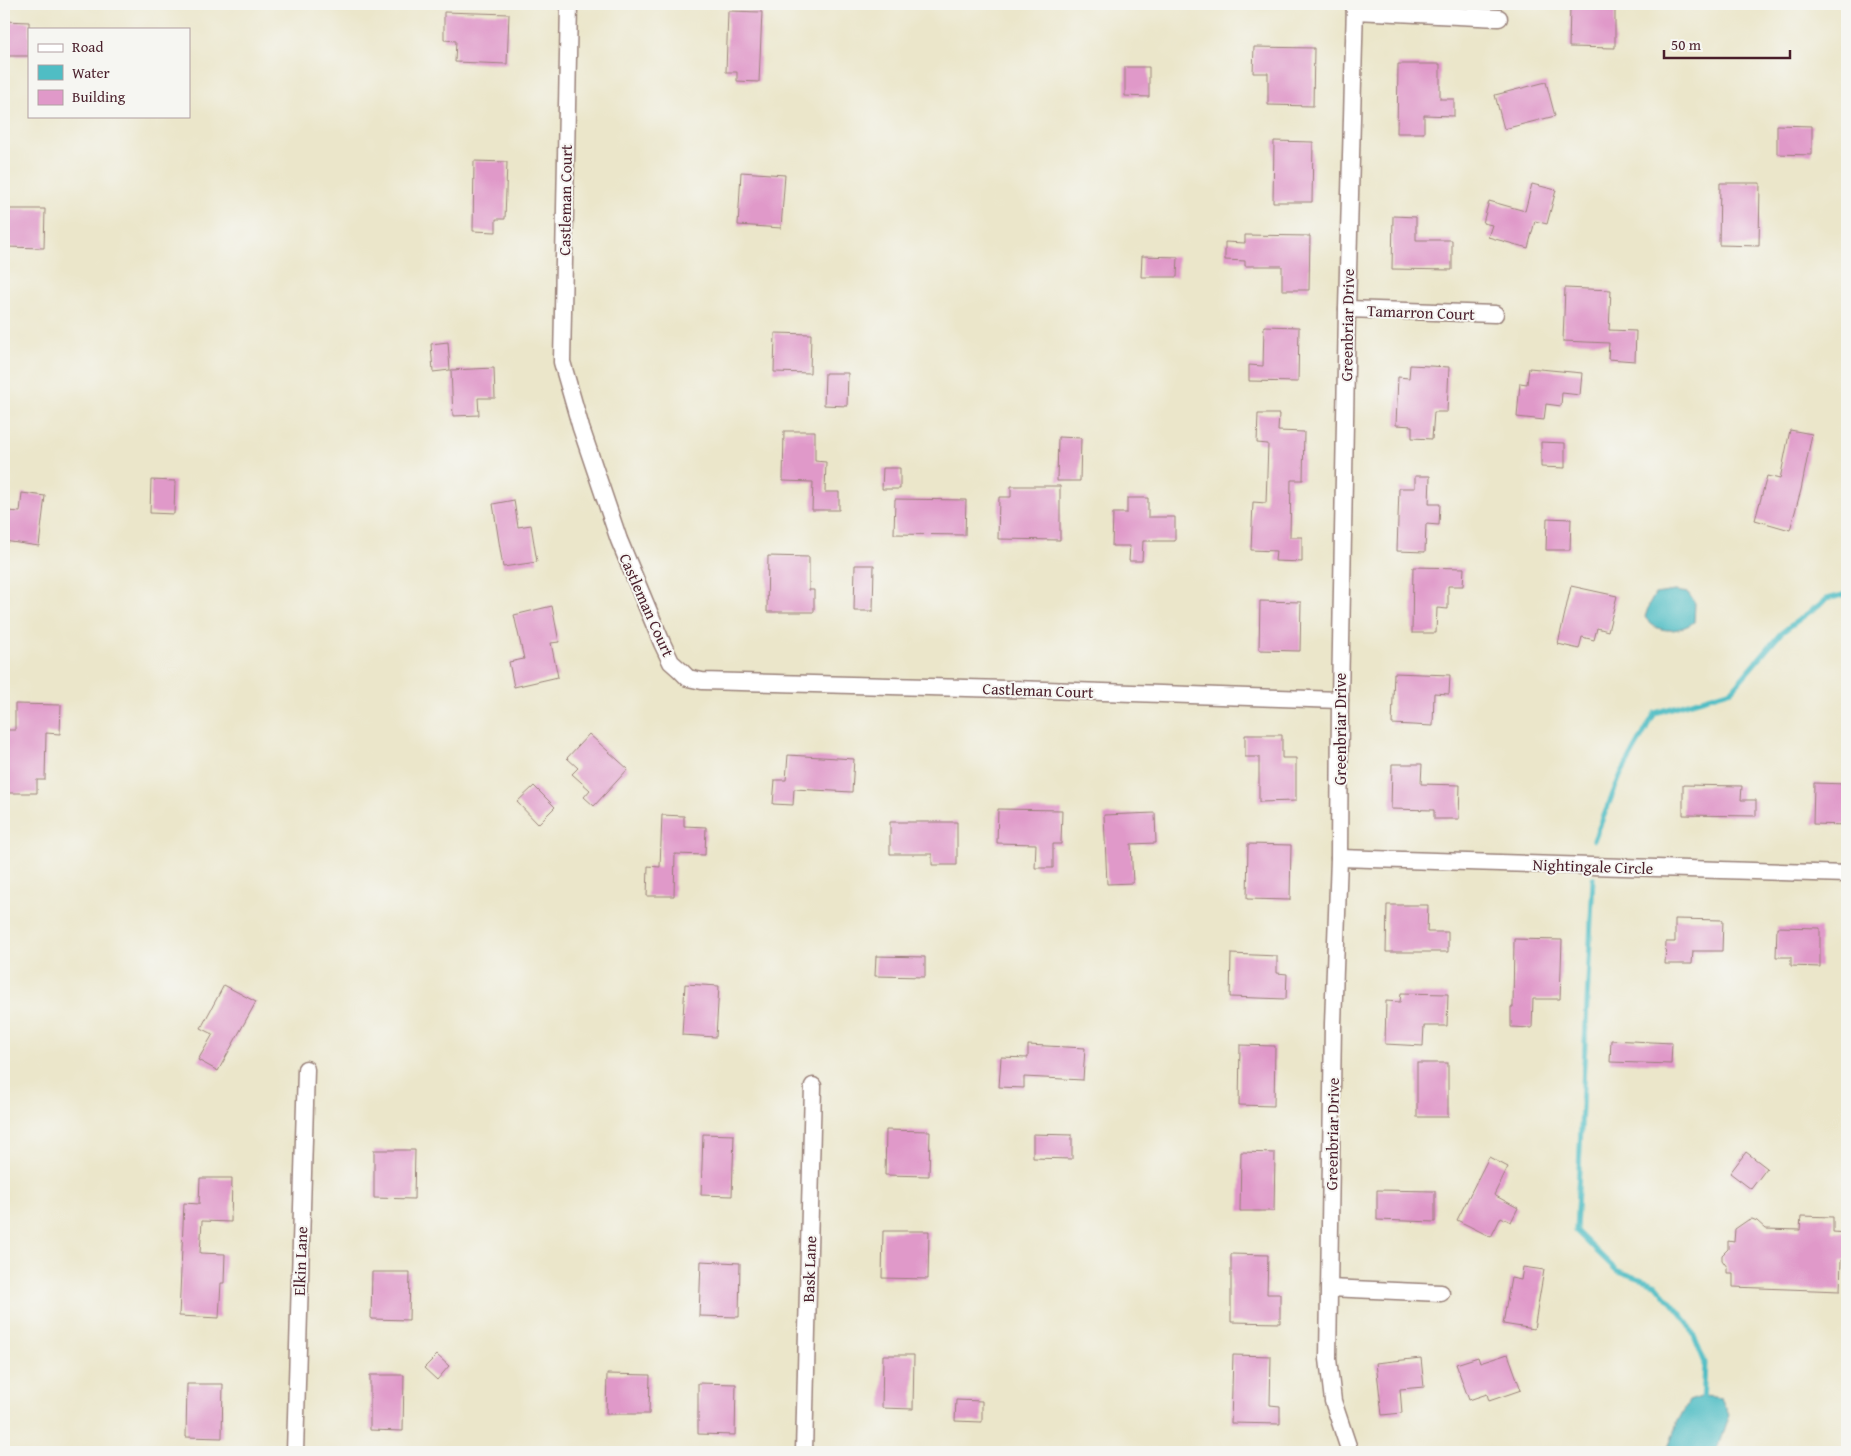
<svg xmlns="http://www.w3.org/2000/svg" width="1851" height="1456" font-family="'Gentium Book Plus',serif">
<style>
.water{fill:#4fbdc4;stroke:#4c6e78}
.lines{fill:none;stroke-linecap:round;stroke-linejoin:round}
.stream{stroke:#4fbdc4;stroke-width:5}
.building{fill:#e099c9}
.minor-casing{stroke:#9a827a;stroke-width:19}
.minor{stroke:#fff;stroke-width:16}
.labels{text-anchor:middle;stroke-width:4;stroke-linejoin:round;paint-order:stroke}
.street-label{font-size:16px;fill:#4a1f2b;stroke:#f6f6f2}
</style>
<rect width="100%" height="100%" fill="#f6f6f2"/>
<filter id="ink" filterUnits="userSpaceOnUse"><feTurbulence type="fractalNoise" baseFrequency=".02" numOctaves="2"/><feDisplacementMap in="SourceGraphic" scale="10" xChannelSelector="R" yChannelSelector="G"/><feConvolveMatrix kernelMatrix="1 2 1 2 8 2 1 2 1" color-interpolation-filters="sRGB"/></filter>
<filter id="wash" filterUnits="userSpaceOnUse"><feTurbulence type="fractalNoise" baseFrequency=".0096" numOctaves="4" result="noise"/><feDisplacementMap in="SourceGraphic" scale="20" xChannelSelector="R" yChannelSelector="G"/><feGaussianBlur stdDeviation="1.12" result="paint"/><feColorMatrix in="noise" values="0 0 0 0 0 0 0 0 0 0 0 0 0 0 0 0 0 1.4 0 .05"/><feComposite in="paint" operator="in"/></filter>
<g filter="url(#wash)">
<rect width="100%" height="100%" fill="#ebe6ca"/>
<!-- water -->
<g class="water">
<path d="M1675 591 1688 593 1695 603 1694 622C1678 633 1656 634 1645 617L1649 605 1655 594Z"/>
<path d="M1704 1396 1721 1398 1729 1415 1716 1452H1666L1678 1421 1689 1401Z"/>
</g>
<g class="lines">
<!-- stream -->
<g class="stream">
<path d="M1594 840 1621 774 1655 713 1732 690 1781 633 1827 599 1847 594"/>
<path d="M1593 878 1576 1231 1616 1270 1657 1285 1689 1324 1705 1363 1703 1402"/>
</g>
</g>
<g id="blocks">
<!-- building -->
<g class="building">
<path d="M1570 6 1615 7V48L1569 47Z"/>
<path d="M728 11 762 12 759 82 737 81V72H726Z"/>
<path d="M444 12 509 14 507 64 455 62 456 41 444 40Z"/>
<path d="M4 21 29 22V56H4Z"/>
<path d="M1254 47 1314 48 1313 106 1268 105V73H1253Z"/>
<path d="M1398 64H1440V99H1454V116L1424 115V133H1397Z"/>
<path d="M1125 67H1149V97L1125 96Z"/>
<path d="M1546 82 1555 116 1504 129 1495 95Z"/>
<path d="M1777 125 1812 126V155L1777 154Z"/>
<path d="M1274 141 1313 142 1312 202H1273Z"/>
<path d="M474 161 507 162 505 219H496V232L473 231Z"/>
<path d="M741 172 785 175 781 228 738 225Z"/>
<path d="M1720 183H1760L1759 246 1719 245Z"/>
<path d="M1532 184 1556 190 1547 224 1535 221 1528 248 1488 237 1492 225 1483 223 1489 201 1525 211Z"/>
<path d="M6 209H45L44 248 5 247Z"/>
<path d="M1393 216 1416 217V240H1452V270L1392 269Z"/>
<path d="M1245 235 1310 236 1309 290H1282V266H1245V261L1225 260V242L1245 243Z"/>
<path d="M1142 256 1178 257 1177 277H1141Z"/>
<path d="M1565 288 1611 290 1609 330 1636 331 1635 361 1608 359 1609 343 1563 341Z"/>
<path d="M1264 326 1299 327 1298 382 1249 381V365L1263 366Z"/>
<path d="M775 333 811 334 810 373 774 372Z"/>
<path d="M448 342 450 370 433 372 431 344Z"/>
<path d="M1410 365 1449 367 1447 412H1434L1432 439 1412 438V426L1396 425 1398 377 1409 378Z"/>
<path d="M494 368 495 398H478L479 415 453 416 451 370Z"/>
<path d="M1529 368 1582 373 1580 395 1562 393 1561 406 1546 404 1544 420 1517 417 1520 383 1527 384Z"/>
<path d="M825 373H848L847 406 824 405Z"/>
<path d="M1258 414H1279L1278 431 1304 432 1303 480H1291L1290 537H1302V562L1275 561 1276 551 1251 550 1253 502 1266 503 1268 444 1257 443Z"/>
<path d="M1790 430 1812 434 1801 490 1790 530 1755 520 1767 476 1780 479Z"/>
<path d="M784 431H815V461L826 462 825 492H839V510H812L813 482 783 481Z"/>
<path d="M1058 437 1081 438 1080 481H1057Z"/>
<path d="M1541 442 1565 443V468L1541 467Z"/>
<path d="M883 468H900V489H882Z"/>
<path d="M1415 476H1430L1429 504H1440L1439 525 1426 524 1425 552 1397 551 1399 488H1415Z"/>
<path d="M151 480 175 481 174 514 150 513Z"/>
<path d="M1011 486H1060V540L998 539 999 497H1011Z"/>
<path d="M22 493 45 496 39 546 4 541 8 511 20 512Z"/>
<path d="M1127 498H1148V517H1175V541H1143L1142 561H1129L1130 546H1112L1113 513H1127Z"/>
<path d="M895 499 966 500 965 535 894 534Z"/>
<path d="M514 500 518 527 531 525 537 562 503 567 493 504Z"/>
<path d="M1547 518 1571 519 1570 550H1546Z"/>
<path d="M768 556 809 557V590H814V612H767Z"/>
<path d="M855 565H874L873 611H854Z"/>
<path d="M1413 567 1464 568 1463 586H1448V609L1437 608 1436 633H1412Z"/>
<path d="M1571 586 1617 596 1608 631 1597 628 1594 640 1582 637 1579 649 1558 644Z"/>
<path d="M1260 601 1301 602 1300 651 1259 650Z"/>
<path d="M552 606 559 642 551 643 558 677 514 687 509 662 524 659 514 615Z"/>
<path d="M1394 673 1450 675 1449 694 1434 693 1433 726 1392 724Z"/>
<path d="M15 704 61 705 60 734 46 733 45 780H37V793H4V730H15Z"/>
<path d="M589 734 628 769 594 806 584 797 590 790 572 774 578 768 567 758Z"/>
<path d="M1245 735H1282V758H1296V801L1259 802V757H1245Z"/>
<path d="M788 755 854 759 852 792 794 789 793 805 773 804 775 780H786Z"/>
<path d="M1392 764H1422L1421 784 1460 785 1459 819H1434V810L1391 809Z"/>
<path d="M1814 783 1847 784V825L1813 824Z"/>
<path d="M1683 785 1742 786 1741 800H1756V816L1683 815Z"/>
<path d="M534 786 555 807 538 824 517 802Z"/>
<path d="M998 809 1062 810 1061 844H1053V868H1035L1036 844 997 843Z"/>
<path d="M1155 813 1156 843 1131 844 1133 883 1107 884 1104 815Z"/>
<path d="M662 815 684 816V826L706 827 705 855 675 854 674 896H647L648 866 660 867Z"/>
<path d="M890 822H957V865H932V854H890Z"/>
<path d="M1248 844 1291 845 1290 900 1247 899Z"/>
<path d="M1387 905H1428L1427 932H1448V952H1386Z"/>
<path d="M1675 919 1723 920 1722 951H1693L1692 964H1665L1666 942H1675Z"/>
<path d="M1777 927 1820 928V967L1791 966V957H1776Z"/>
<path d="M1514 939 1562 940 1560 999H1533L1532 1028 1511 1027V1007H1513Z"/>
<path d="M1231 954 1277 956V973L1287 974 1286 999 1230 997Z"/>
<path d="M876 956 925 957V977L875 976Z"/>
<path d="M685 984 719 986 716 1037 682 1035Z"/>
<path d="M224 985 256 1002 218 1071 198 1060 213 1034 201 1028Z"/>
<path d="M1401 993 1448 994 1447 1026H1424L1423 1046 1385 1044 1386 1001 1400 1002Z"/>
<path d="M1611 1040 1672 1043 1671 1064 1610 1062Z"/>
<path d="M1028 1045 1085 1048 1083 1080 1024 1077V1088L999 1087 1001 1057 1028 1058Z"/>
<path d="M1240 1045 1275 1046 1274 1106 1239 1105Z"/>
<rect x="1417" y="1063" width="31" height="54"/>
<path d="M886 1130 930 1131 929 1176 885 1175Z"/>
<path d="M703 1134 734 1135 732 1196 701 1195Z"/>
<path d="M1033 1134 1072 1135V1159L1033 1158Z"/>
<path d="M374 1150H415L414 1199 374 1198Z"/>
<path d="M1241 1152 1275 1153 1274 1211H1240Z"/>
<path d="M1746 1152 1767 1168 1751 1189 1730 1173Z"/>
<path d="M1489 1157 1508 1167 1494 1195 1518 1208 1511 1222 1501 1217 1491 1237 1457 1220Z"/>
<path d="M200 1178H232L231 1222 202 1221 200 1253 225 1254 224 1283H221L219 1318 179 1316 184 1203 199 1204Z"/>
<path d="M1377 1190 1435 1191V1222L1377 1220Z"/>
<path d="M1801 1216 1833 1217V1232L1847 1233V1260H1841L1840 1291 1733 1287V1273H1727V1267L1722 1260V1255L1728 1249V1241L1734 1242 1735 1229 1748 1220 1752 1219 1757 1221 1766 1229 1800 1230Z"/>
<path d="M883 1231H929L928 1279 882 1278Z"/>
<path d="M1231 1254 1268 1255 1267 1294H1280V1323L1231 1322Z"/>
<path d="M701 1261 740 1263 739 1317 699 1316Z"/>
<path d="M1523 1267 1544 1270 1534 1329 1503 1324 1511 1278 1521 1280Z"/>
<path d="M372 1272H410L409 1320 371 1319Z"/>
<path d="M1508 1354 1521 1390 1489 1401 1487 1394 1469 1400 1456 1364 1478 1357 1480 1363Z"/>
<path d="M437 1355 449 1366 437 1380 424 1368Z"/>
<path d="M883 1355H914L913 1409 882 1408Z"/>
<path d="M1233 1355 1271 1356 1270 1405 1280 1406V1424L1231 1423Z"/>
<path d="M1421 1358 1424 1387 1400 1389 1402 1413 1382 1415 1376 1363Z"/>
<path d="M607 1374 650 1375 649 1414H606Z"/>
<path d="M370 1375H404L403 1431 370 1430Z"/>
<path d="M698 1383 736 1384 735 1435 698 1434Z"/>
<path d="M187 1384H223L222 1438 186 1437Z"/>
<path d="M956 1400 982 1401V1422L955 1421Z"/>
</g>
</g>
</g>
<g filter="url(#ink)">
<use href="#blocks" fill-opacity="0" stroke="#9a827a" stroke-width="1"/>
<g class="lines">
<defs>
<g id="minor">
<path d="M569 4 562 362 581 428 619 540 662 643 671 662 680 670 688 678 702 681 1045 690 1340 700"/>
<path d="M1355 11 1499 18"/>
<path d="M1347 309 1495 314"/>
<path d="M1339 858 1847 874"/>
<path d="M1329 1288 1441 1293"/>
<path d="M295 1452 306 1069"/>
<path d="M804 1452 813 1086"/>
<path d="M1350 1452 1333 1401 1328 1359 1333 1024 1339 858 1340 700 1347 309 1355 4"/>
</g>
</defs>
<!-- minor casing -->
<use href="#minor" class="minor-casing"/>
<!-- minor -->
<use href="#minor" class="minor"/>
</g>
</g>
<g class="labels">
<!-- street labels -->
<g class="street-label">
<text transform="translate(565 200) rotate(-89)" y="6">Castleman Court</text>
<text transform="translate(1421 312) rotate(2)" y="6">Tamarron Court</text>
<text transform="translate(1347 325) rotate(-89)" y="6">Greenbriar Drive</text>
<text transform="translate(647 605) rotate(66)" y="6">Castleman Court</text>
<text transform="translate(1038 690) rotate(2)" y="6">Castleman Court</text>
<text transform="translate(1340 729) rotate(-90)" y="6">Greenbriar Drive</text>
<text transform="translate(1593 866) rotate(2)" y="6">Nightingale Circle</text>
<text transform="translate(1332 1134) rotate(-89)" y="6">Greenbriar Drive</text>
<text transform="translate(300 1261) rotate(-88)" y="6">Elkin Lane</text>
<text transform="translate(809 1269) rotate(-88)" y="6">Bask Lane</text>
</g>
</g>
<!-- margin -->
<rect width="1851" height="1456" fill="none" stroke="#f6f6f2" stroke-width="20"/>
<!-- legend -->
<rect x="28" y="28" width="162" height="90" fill="#f6f6f2" stroke="#b1a0a2"/>
<rect x="38" y="44" width="25" height="8" fill="#ffffff" stroke="#b1a0a2"/>
<text x="72" y="52" font-size="15" fill="#4a1f2b">Road</text>
<rect x="38" y="65" width="25" height="15" fill="#4fbdc4" stroke="#b1a0a2"/>
<text x="72" y="78" font-size="15" fill="#4a1f2b">Water</text>
<rect x="38" y="90" width="25" height="15" fill="#e099c9" stroke="#b1a0a2"/>
<text x="72" y="102" font-size="15" fill="#4a1f2b">Building</text>
<!-- scale -->
<path d="M1664 50v8h126v-8" fill="none" stroke="#4a1f2b" stroke-width="2.5"/>
<text x="1671" y="50" font-size="15" fill="#4a1f2b" stroke="#f6f6f2" stroke-width="4" paint-order="stroke">50 m</text>
</svg>
